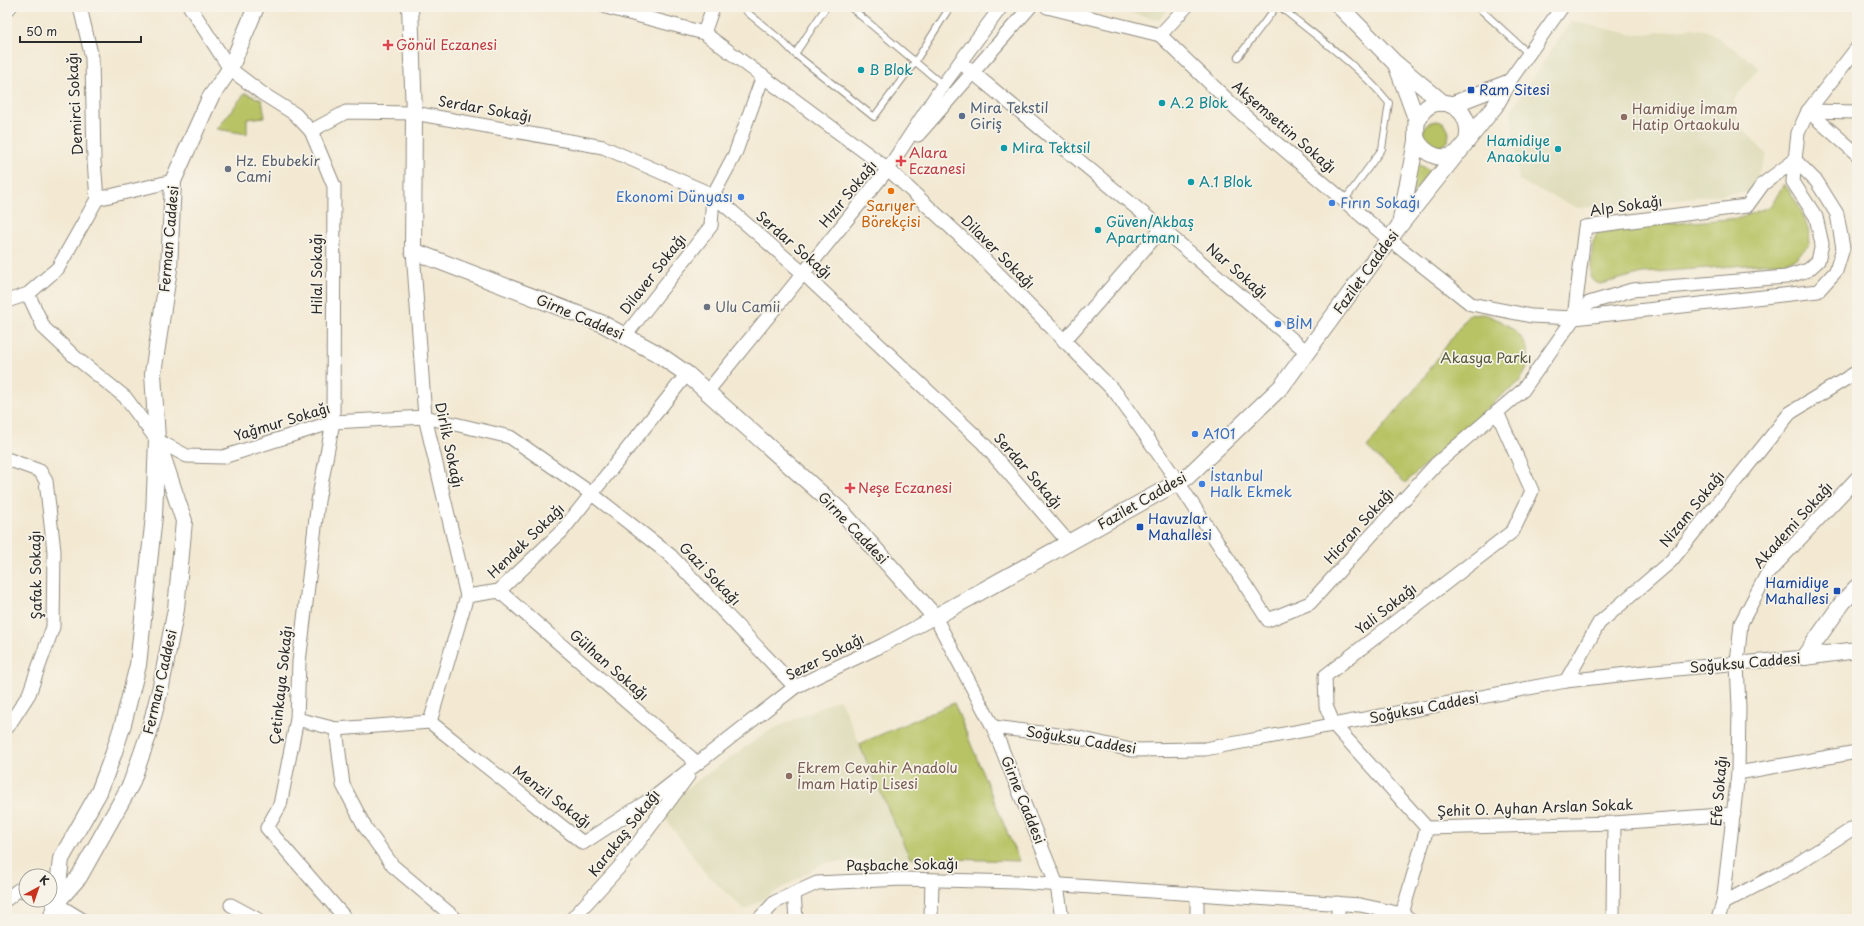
<svg xmlns="http://www.w3.org/2000/svg" width="1864" height="926" font-family="'Playpen Sans',sans-serif">
<style>
.built{fill:#dfddbb}
.green{fill:#b8c365;stroke:#727748}
.lines{fill:none;stroke-linecap:round;stroke-linejoin:round}
.service-casing{stroke:#8f8a7f;stroke-width:8}
.minor-casing{stroke:#8f8a7f;stroke-width:15}
.tertiary-casing{stroke:#8f8a7f;stroke-width:18}
.service{stroke:#fff;stroke-width:6}
.minor{stroke:#fff;stroke-width:13}
.tertiary{stroke:#fff;stroke-width:16}
.health-dot{fill:#e0444e;stroke:#f7f3e8;stroke-width:1.5}
.culture-dot{fill:#0f9aa8;stroke:#f7f3e8;stroke-width:1.5}
.transit-dot{fill:#1a4fb4;stroke:#f7f3e8;stroke-width:1.5}
.service-dot{fill:#5c6f8a;stroke:#f7f3e8;stroke-width:1.5}
.education-dot{fill:#8d6e63;stroke:#f7f3e8;stroke-width:1.5}
.worship-dot{fill:#6b7280;stroke:#f7f3e8;stroke-width:1.5}
.food-dot{fill:#e8710a;stroke:#f7f3e8;stroke-width:1.5}
.shop-dot{fill:#3f7fe0;stroke:#f7f3e8;stroke-width:1.5}
.labels{text-anchor:middle;stroke-width:3.5;stroke-linejoin:round;paint-order:stroke}
.health-label{font-size:14px;fill:#be3a42;stroke:#f7f3e8;text-anchor:start}
.culture-label{font-size:14px;fill:#0d838f;stroke:#f7f3e8;text-anchor:start}
.transit-label{font-size:14px;fill:#164399;stroke:#f7f3e8;text-anchor:start}
.street-label{font-size:14px;fill:#2b2b2b;stroke:#f7f3e8}
.service-label{font-size:14px;fill:#4e5e75;stroke:#f7f3e8;text-anchor:start}
.education-label{font-size:14px;fill:#785e54;stroke:#f7f3e8;text-anchor:start}
.worship-label{font-size:14px;fill:#5b616d;stroke:#f7f3e8;text-anchor:start}
.shop-label{font-size:14px;fill:#366cbe;stroke:#f7f3e8;text-anchor:start}
.food-label{font-size:14px;fill:#c56008;stroke:#f7f3e8}
.park-label{font-size:14px;fill:#55593c;stroke:#f7f3e8}
</style>
<rect width="100%" height="100%" fill="#f7f3e8"/>
<filter id="ink" filterUnits="userSpaceOnUse"><feTurbulence type="fractalNoise" baseFrequency=".025" numOctaves="2"/><feDisplacementMap in="SourceGraphic" scale="8" xChannelSelector="R" yChannelSelector="G"/><feConvolveMatrix kernelMatrix="1 2 1 2 8 2 1 2 1" color-interpolation-filters="sRGB"/></filter>
<filter id="wash" filterUnits="userSpaceOnUse"><feTurbulence type="fractalNoise" baseFrequency=".012" numOctaves="4" result="noise"/><feDisplacementMap in="SourceGraphic" scale="16" xChannelSelector="R" yChannelSelector="G"/><feGaussianBlur stdDeviation="0.9" result="paint"/><feColorMatrix in="noise" values="0 0 0 0 0 0 0 0 0 0 0 0 0 0 0 0 0 1.4 0 .05"/><feComposite in="paint" operator="in"/></filter>
<g filter="url(#wash)">
<rect width="100%" height="100%" fill="#f3e9d3"/>
<!-- built -->
<g class="built">
<path d="M1106 7H1170L1159 20Z"/>
<path d="M1571 21 1635 35 1692 28 1709 31 1759 67 1734 100 1738 123 1767 155 1750 192 1578 208 1519 181 1511 110Z"/>
<path d="M840 699 910 858 824 863 745 910 705 873 658 808 770 730Z"/>
</g>
<!-- green -->
<g class="green">
<path d="M245 93 262 100 265 117 247 119V134L217 129Z"/>
<circle cx="1436" cy="134" r="13"/>
<path d="M1415 163 1430 170 1409 200Z"/>
<path d="M1784 184C1798 202 1809 221 1810 244L1796 258 1785 262 1643 273 1601 284 1594 282 1590 277 1593 242 1599 230 1740 218 1771 206Z"/>
<path d="M1484 314C1515 324 1545 350 1518 383 1514 387 1508 391 1503 394L1405 483 1367 447 1420 383 1468 315Z"/>
<path d="M954 703 1019 861 910 858 859 744Z"/>
</g>
</g>
<g filter="url(#ink)">
<g class="lines">
<defs>
<g id="service">
<path d="M743 7 748 13 781 40 795 54 826 7"/>
<path d="M850 7 943 85"/>
<path d="M1280 7C1317 37 1359 66 1389 103L1382 149 1344 201"/>
<path d="M1479 8 1529 54"/>
<path d="M795 54 874 117 915 62 950 7"/>
<path d="M1238 57 1276 7"/>
</g>
<g id="minor">
<path d="M80 7 92 58 94 161 97 199"/>
<path d="M190 7 230 69 263 94 295 114 311 131 346 112 414 113 603 147 713 195 804 274 983 443 1069 543"/>
<path d="M606 7 704 33 888 169 976 251 1116 393 1178 482 1268 620 1310 603 1436 464 1523 390 1574 318 1589 303 1632 290 1786 277 1808 270 1818 261 1822 244 1816 217 1793 182 1795 160"/>
<path d="M1047 7 1160 35 1186 7"/>
<path d="M7 9 10 7"/>
<path d="M704 33 713 7"/>
<path d="M1160 35 1239 111 1390 240 1471 304 1531 316 1574 318 1585 227 1747 206 1763 184 1795 160 1798 133 1808 111 1857 48"/>
<path d="M960 62 1162 229 1307 352"/>
<path d="M1508 83 1562 7"/>
<path d="M1808 111 1857 154"/>
<path d="M1808 111 1857 112"/>
<path d="M311 131 334 186 333 422 318 501 299 662 297 719 280 805 267 828 346 919"/>
<path d="M918 135 1030 7"/>
<path d="M413 251 425 417 467 596"/>
<path d="M28 294 44 328 75 357 125 397 157 440 187 456 223 457 333 422 425 417 510 437 592 494 670 555 795 687"/>
<path d="M7 301 28 294 58 268 97 199 173 181"/>
<path d="M1574 318 1818 291 1836 271 1843 248 1837 214 1817 182 1795 160"/>
<path d="M625 336 711 226 713 195 735 154 763 76"/>
<path d="M1064 341 1162 229"/>
<path d="M707 392 888 169 943 85 1001 7"/>
<path d="M7 459 40 471 46 481 54 551 53 627 29 694 7 728"/>
<path d="M499 591 697 763"/>
<path d="M1566 681 1599 623 1671 561 1790 413 1857 372"/>
<path d="M297 719 336 729 430 722 467 596 499 591 562 531 687 374"/>
<path d="M430 722 583 843 657 795 795 687 883 645 935 617 993 727 1057 885 1062 919"/>
<path d="M993 727 1075 737 1131 750 1205 749 1566 681 1645 672 1804 657"/>
<path d="M336 729 343 785 365 827 393 866 456 919"/>
<path d="M1738 773 1857 752"/>
<path d="M1427 828 1334 725 1326 706 1325 676 1513 531 1532 491 1497 412"/>
<path d="M794 893 796 919"/>
<path d="M1197 894V919"/>
<path d="M7 899 18 890 26 891"/>
<path d="M50 900 81 919"/>
<path d="M1338 903V919"/>
<path d="M1723 903 1795 865 1857 826"/>
<path d="M231 905 257 919"/>
<path d="M1402 914 1427 828 1614 823 1734 814"/>
<path d="M572 919 623 863 688 776"/>
<path d="M759 919 775 902 817 883 902 879 1018 882 1360 905 1402 914 1410 919"/>
<path d="M931 919 932 880"/>
<path d="M1613 919 1614 823"/>
<path d="M1718 919 1723 903 1738 773 1739 707 1737 664 1741 623 1767 574 1857 478"/>
</g>
<g id="tertiary">
<path d="M410 7 414 113 413 251 601 323 658 354 687 374 843 513 935 617 1187 477 1282 386 1400 225 1467 141C1475 107 1437 89 1420 115 1414 123 1417 131 1416 141 1411 169 1405 197 1400 225"/>
<path d="M1340 7 1395 63 1443 103"/>
<path d="M1396 64 1417 121"/>
<path d="M1451 105 1508 83"/>
<path d="M1416 138C1424 155 1444 164 1460 151"/>
<path d="M1467 141 1495 106 1508 83"/>
<path d="M1804 657 1843 602 1857 587"/>
<path d="M1804 657 1857 650"/>
<path d="M56 903 79 877 131 784 148 736 161 686 176 609 184 521 160 449"/>
<path d="M51 919 56 903 61 859 99 792 113 755 123 724 138 665 154 516 157 440 153 373 169 269 173 181 210 98 230 69 256 7"/>
</g>
</defs>
<!-- service casing -->
<use href="#service" class="service-casing"/>
<!-- minor casing -->
<use href="#minor" class="minor-casing"/>
<!-- tertiary casing -->
<use href="#tertiary" class="tertiary-casing"/>
<!-- service -->
<use href="#service" class="service"/>
<!-- minor -->
<use href="#minor" class="minor"/>
<!-- tertiary -->
<use href="#tertiary" class="tertiary"/>
</g>
</g>
<!-- markers -->
<g class="health-dot">
<path d="M386 39h4v4h4v4h-4v4h-4v-4h-4v-4h4z"/>
<path d="M899 155h4v4h4v4h-4v4h-4v-4h-4v-4h4z"/>
<path d="M848 482h4v4h4v4h-4v4h-4v-4h-4v-4h4z"/>
</g>
<g class="culture-dot">
<circle cx="861" cy="70" r="4"/>
<circle cx="1162" cy="103" r="4"/>
<circle cx="1004" cy="148" r="4"/>
<circle cx="1558" cy="149" r="4"/>
<circle cx="1191" cy="182" r="4"/>
<circle cx="1098" cy="230" r="4"/>
</g>
<g class="transit-dot">
<rect x="1467" y="86" width="8" height="8" rx="2"/>
<rect x="1136" y="523" width="8" height="8" rx="2"/>
<rect x="1833" y="587" width="8" height="8" rx="2"/>
</g>
<circle class="service-dot" cx="962" cy="116" r="4"/>
<g class="education-dot">
<circle cx="1624" cy="117" r="4"/>
<circle cx="789" cy="776" r="4"/>
</g>
<g class="worship-dot">
<circle cx="228" cy="169" r="4"/>
<circle cx="707" cy="307" r="4"/>
</g>
<circle class="food-dot" cx="891" cy="191" r="4"/>
<g class="shop-dot">
<circle cx="741" cy="197" r="4"/>
<circle cx="1332" cy="203" r="4"/>
<circle cx="1278" cy="324" r="4"/>
<circle cx="1195" cy="434" r="4"/>
<circle cx="1202" cy="484" r="4"/>
</g>
<g class="labels">
<!-- health labels -->
<g class="health-label">
<text x="396" y="50">Gönül Eczanesi</text>
<text x="909" y="158">Alara<tspan x="909" dy="16">Eczanesi</tspan></text>
<text x="858" y="493">Neşe Eczanesi</text>
</g>
<!-- culture labels -->
<g class="culture-label">
<text x="869" y="75">B Blok</text>
<text x="1170" y="108">A.2 Blok</text>
<text x="1550" y="146" text-anchor="end">Hamidiye<tspan x="1550" dy="16">Anaokulu</tspan></text>
<text x="1012" y="153">Mira Tektsil</text>
<text x="1199" y="187">A.1 Blok</text>
<text x="1106" y="227">Güven/Akbaş<tspan x="1106" dy="16">Apartmanı</tspan></text>
</g>
<!-- transit labels -->
<g class="transit-label">
<text x="1479" y="95">Ram Sitesi</text>
<text x="1148" y="524">Havuzlar<tspan x="1148" dy="16">Mahallesi</tspan></text>
<text x="1829" y="588" text-anchor="end">Hamidiye<tspan x="1829" dy="16">Mahallesi</tspan></text>
</g>
<!-- street labels -->
<g class="street-label">
<text transform="translate(75 104) rotate(-93)" y="5">Demirci Sokağı</text>
<text transform="translate(485 109) rotate(10)" y="5">Serdar Sokağı</text>
<text transform="translate(1284 127) rotate(41)" y="5">Akşemsettin Sokağı</text>
<text transform="translate(848 194) rotate(-51)" y="5">Hızır Sokağı</text>
<text transform="translate(1626 206) rotate(-8)" y="5">Alp Sokağı</text>
<text transform="translate(169 239) rotate(-85)" y="5">Ferman Caddesi</text>
<text transform="translate(794 245) rotate(41)" y="5">Serdar Sokağı</text>
<text transform="translate(998 252) rotate(45)" y="5">Dilaver Sokağı</text>
<text transform="translate(1237 271) rotate(41)" y="5">Nar Sokağı</text>
<text transform="translate(1366 272) rotate(-54)" y="5">Fazilet Caddesi</text>
<text transform="translate(317 274) rotate(-90)" y="5">Hilal Sokağı</text>
<text transform="translate(653 274) rotate(-52)" y="5">Dilaver Sokağı</text>
<text transform="translate(580 317) rotate(23)" y="5">Girne Caddesi</text>
<text transform="translate(282 422) rotate(-17)" y="5">Yağmur Sokağı</text>
<text transform="translate(449 445) rotate(78)" y="5">Dirlik Sokağı</text>
<text transform="translate(1028 471) rotate(49)" y="5">Serdar Sokağı</text>
<text transform="translate(1142 501) rotate(-30)" y="5">Fazilet Caddesi</text>
<text transform="translate(1692 509) rotate(-51)" y="5">Nizam Sokağı</text>
<text transform="translate(1793 525) rotate(-48)" y="5">Akademi Sokağı</text>
<text transform="translate(1359 526) rotate(-48)" y="5">Hicran Sokağı</text>
<text transform="translate(853 528) rotate(46)" y="5">Girne Caddesi</text>
<text transform="translate(526 541) rotate(-44)" y="5">Hendek Sokağı</text>
<text transform="translate(710 574) rotate(46)" y="5">Gazi Sokağı</text>
<text transform="translate(36 575) rotate(-91)" y="5">Şafak Sokağı</text>
<text transform="translate(1386 609) rotate(-38)" y="5">Yali Sokağı</text>
<text transform="translate(825 657) rotate(-27)" y="5">Sezer Sokağı</text>
<text transform="translate(1745 663) rotate(-5)" y="5">Soğuksu Caddesi</text>
<text transform="translate(609 665) rotate(41)" y="5">Gülhan Sokağı</text>
<text transform="translate(160 682) rotate(-77)" y="5">Ferman Caddesi</text>
<text transform="translate(281 685) rotate(-84)" y="5">Çetinkaya Sokağı</text>
<text transform="translate(1424 708) rotate(-11)" y="5">Soğuksu Caddesi</text>
<text transform="translate(1081 740) rotate(9)" y="5">Soğuksu Caddesi</text>
<text transform="translate(1719 791) rotate(-85)" y="5">Efe Sokağı</text>
<text transform="translate(552 797) rotate(37)" y="5">Menzil Sokağı</text>
<text transform="translate(1023 800) rotate(68)" y="5">Girne Caddesi</text>
<text transform="translate(1535 808) rotate(-2)" y="5">Şehit O. Ayhan Arslan Sokak</text>
<text transform="translate(624 833) rotate(-52)" y="5">Karakaş Sokağı</text>
<text transform="translate(902 865) rotate(-1)" y="5">Paşbache Sokağı</text>
</g>
<!-- service labels -->
<g class="service-label">
<text x="970" y="113">Mira Tekstil<tspan x="970" dy="16">Giriş</tspan></text>
</g>
<!-- education labels -->
<g class="education-label">
<text x="1632" y="114">Hamidiye İmam<tspan x="1632" dy="16">Hatip Ortaokulu</tspan></text>
<text x="797" y="773">Ekrem Cevahir Anadolu<tspan x="797" dy="16">İmam Hatip Lisesi</tspan></text>
</g>
<!-- worship labels -->
<g class="worship-label">
<text x="236" y="166">Hz. Ebubekir<tspan x="236" dy="16">Cami</tspan></text>
<text x="715" y="312">Ulu Camii</text>
</g>
<!-- shop labels -->
<g class="shop-label">
<text x="733" y="202" text-anchor="end">Ekonomi Dünyası</text>
<text x="1340" y="208">Fırın Sokağı</text>
<text x="1286" y="329">BİM</text>
<text x="1203" y="439">A101</text>
<text x="1210" y="481">İstanbul<tspan x="1210" dy="16">Halk Ekmek</tspan></text>
</g>
<!-- food labels -->
<g class="food-label">
<text x="891" y="211">Sarıyer<tspan x="891" dy="16">Börekçisi</tspan></text>
</g>
<!-- park labels -->
<g class="park-label">
<text x="1486" y="363">Akasya Parkı</text>
</g>
</g>
<!-- margin -->
<rect width="1864" height="926" fill="none" stroke="#f7f3e8" stroke-width="24"/>
<!-- north arrow -->
<g transform="translate(38 888) rotate(40)"><circle r="19" fill="#f7f3e8" stroke="#a5a39c"/>
<path d="M0-3L7 15L0 10L-7 15Z" fill="#c8321e"/>
<text y="-6" font-size="11" font-weight="bold" text-anchor="middle" fill="#2b2b2b">K</text>
</g>
<!-- scale -->
<path d="M20 36v6h121v-6" fill="none" stroke="#2b2b2b" stroke-width="2"/>
<text x="26" y="36" font-size="12" fill="#2b2b2b" stroke="#f7f3e8" stroke-width="3" paint-order="stroke">50 m</text>
</svg>
